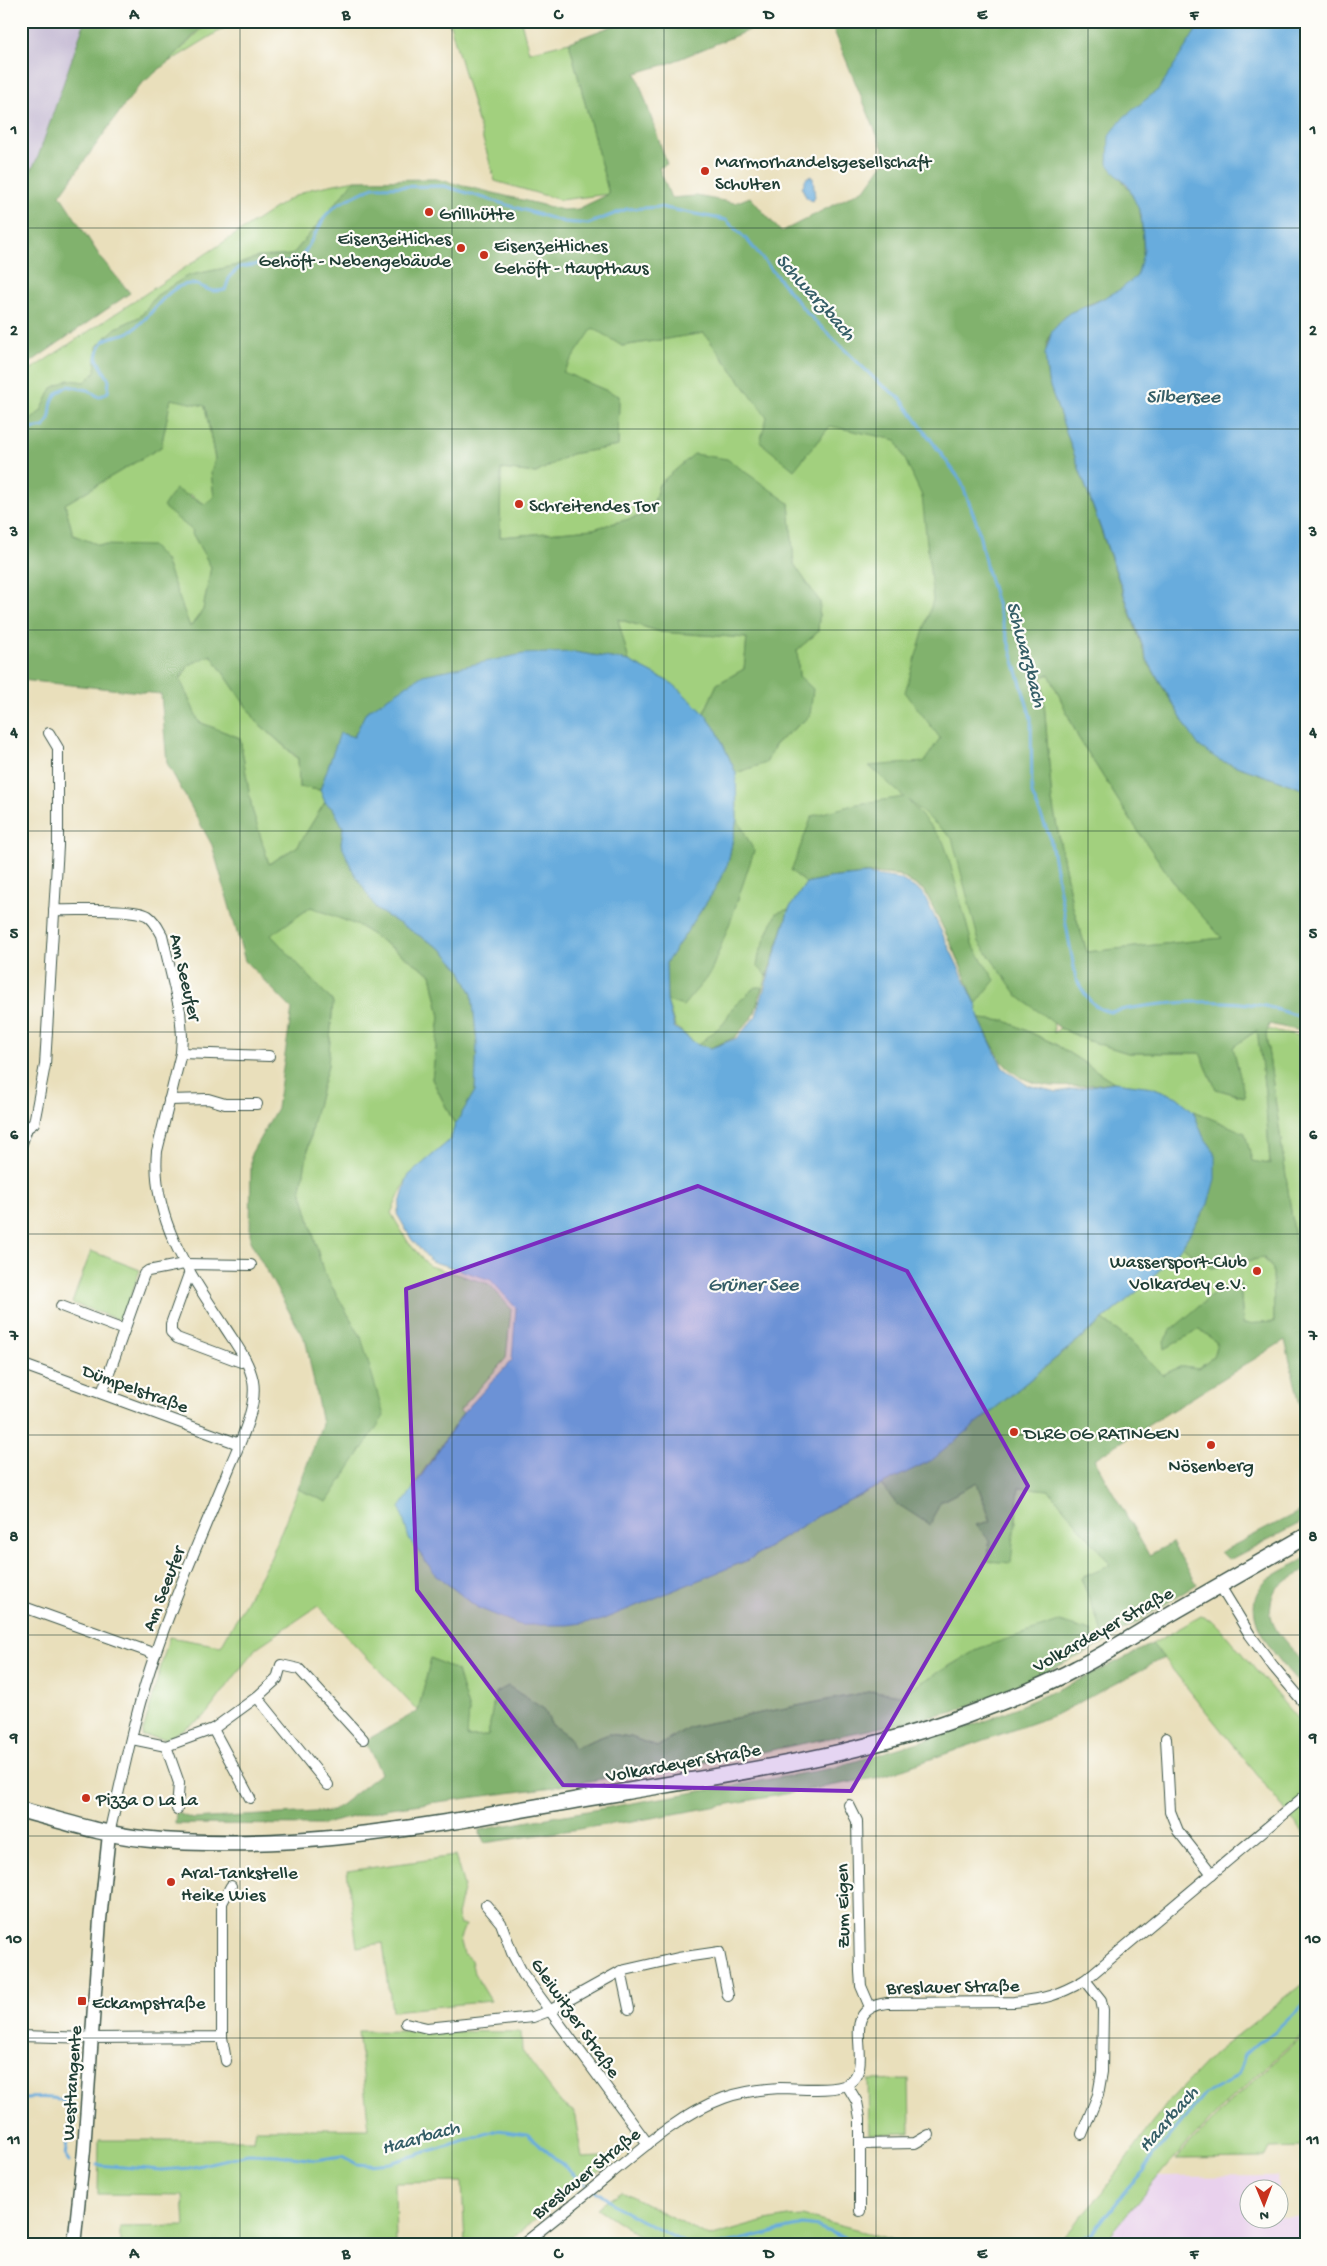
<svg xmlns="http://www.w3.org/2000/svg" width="1327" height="2266" font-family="'Gochi Hand',sans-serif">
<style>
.built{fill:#e9d1ed}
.industrial{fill:#c9bfd7}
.green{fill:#a2d07e;stroke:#608659}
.forest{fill:#81b26d;stroke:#507850;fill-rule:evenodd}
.water{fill:#67acdd;stroke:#437488}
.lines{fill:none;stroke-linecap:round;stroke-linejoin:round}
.stream{stroke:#67acdd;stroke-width:3}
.minor-casing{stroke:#3d5548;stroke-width:12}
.tertiary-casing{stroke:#3d5548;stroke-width:15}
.secondary-casing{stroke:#3d5548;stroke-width:18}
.minor{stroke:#fff;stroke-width:10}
.tertiary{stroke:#fff;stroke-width:12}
.secondary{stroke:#fff;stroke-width:15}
.marked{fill:#7b2cbf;fill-opacity:0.2;stroke:#7b2cbf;stroke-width:4;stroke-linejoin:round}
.grid{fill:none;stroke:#1f3d34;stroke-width:1;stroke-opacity:0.55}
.poi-dot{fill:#c8321e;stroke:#fdfcf7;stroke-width:2}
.labels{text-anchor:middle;stroke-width:4.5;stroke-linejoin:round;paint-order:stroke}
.poi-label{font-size:19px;fill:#1f3d34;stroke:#fdfcf7;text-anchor:start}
.street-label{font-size:19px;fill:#1f3d34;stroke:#fdfcf7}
.water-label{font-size:20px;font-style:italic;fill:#355e67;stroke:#fdfcf7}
.neatline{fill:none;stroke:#1f3d34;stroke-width:2}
.grid-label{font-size:16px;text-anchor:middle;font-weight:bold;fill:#1f3d34}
</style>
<rect width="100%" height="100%" fill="#fdfcf7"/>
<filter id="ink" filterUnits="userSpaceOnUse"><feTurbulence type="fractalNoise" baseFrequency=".02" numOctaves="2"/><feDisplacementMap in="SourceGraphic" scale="10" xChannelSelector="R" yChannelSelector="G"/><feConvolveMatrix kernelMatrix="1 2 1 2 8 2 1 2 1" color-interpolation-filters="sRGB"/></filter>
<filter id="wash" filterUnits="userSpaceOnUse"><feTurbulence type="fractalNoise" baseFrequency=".0096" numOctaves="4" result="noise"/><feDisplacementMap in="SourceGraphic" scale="20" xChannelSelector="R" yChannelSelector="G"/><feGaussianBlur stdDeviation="1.12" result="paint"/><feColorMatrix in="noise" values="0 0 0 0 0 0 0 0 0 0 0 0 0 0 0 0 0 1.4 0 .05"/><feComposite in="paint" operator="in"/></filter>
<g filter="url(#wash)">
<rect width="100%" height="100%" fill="#e9dfbb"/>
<!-- built -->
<path class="built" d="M1278 2176 1279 2188H1250V2218H1280V2214V2217H1306V2245H1102L1158 2177Z"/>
<!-- industrial -->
<path class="industrial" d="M21 21H85L38 157 21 190Z"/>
<!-- green -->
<g class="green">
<path d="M210 21H236L167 63Z"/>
<path d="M449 21H521L529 52 569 42 609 194 560 200 495 181Z"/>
<path d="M355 180 292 255 258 257 234 266 187 276 156 296 141 316 116 328 98 345 95 372 85 382 69 380 52 388 41 411 21 429V376L289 199 310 189Z"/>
<path d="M593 327 622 346 704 333 767 417 807 454 830 426 868 408 896 440 914 467 1050 963 1054 1033 1060 1028 1089 1041 1128 1053H1200L1216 1089 1244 1097 1232 1047 1258 1030 1265 1092 1270 1164 1252 1162 1244 1133 1193 1111 1177 1097 1152 1087 1114 1082 1055 1044 1006 1021 979 1019 976 1004 956 954 925 891 899 875 873 873 828 878 806 883 789 909 754 1015 735 1037 711 1048 697 1045 675 1026 667 1001 737 818 736 773 766 763 776 743 810 716 799 676 797 650 818 632 820 602 794 564 789 503 659 484 651 513 593 529 500 537 501 469 536 473 571 454 618 446 619 396 563 372Z"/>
<path d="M171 398 205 406 215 460 211 472 214 497 205 504 189 494 194 532 192 533 211 567 203 610 190 627 165 560 152 547 99 545 73 535 65 504 161 447Z"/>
<path d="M617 619 661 632 747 638 744 669 717 684 704 713 673 684 629 661Z"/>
<path d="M211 655 257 722 298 759 299 787 320 790 325 802 298 846 269 864 252 810 240 738 199 722 180 680 189 665Z"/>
<path d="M1050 674 1078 737 1130 819 1180 892 1223 938 1087 952 1072 904 1052 801 1042 677Z"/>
<path d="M311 907 359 926 431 974 440 1017 432 1079 455 1125 450 1140 408 1176 391 1213 408 1242 429 1266 489 1284 511 1309 506 1358 459 1411 463 1413 413 1486 409 1539 436 1575 478 1608 682 1586 748 1560 823 1513 881 1485 896 1503 940 1502 977 1483 991 1522 976 1525 1016 1523 1018 1487 1049 1490 1112 1566 1081 1578 1106 1642 1095 1648 1091 1631 980 1648 900 1695 873 1691 689 1727 657 1747 631 1737 609 1734 573 1748 569 1737 551 1724 544 1709 495 1693 488 1736 466 1737 469 1711 456 1671 431 1658 418 1711 318 1606 256 1648 204 1717 166 1739 142 1736 169 1637 221 1646 271 1557 298 1489 327 1502 361 1337 323 1271 301 1189 313 1121 328 1065 333 1002 270 935Z"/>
<path d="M1266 1029 1306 1037V1317L1266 1035Z"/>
<path d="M1182 1246 1211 1268 1263 1258 1273 1269 1274 1323 1243 1325 1240 1283 1165 1348 1200 1329 1217 1343 1213 1357 1198 1368 1182 1366 1162 1375 1132 1342 1103 1320 1145 1285Z"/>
<path d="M91 1251 140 1270 122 1321 72 1303Z"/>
<path d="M1201 1616 1212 1620 1220 1628 1306 1729V1836L1152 1644Z"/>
<path d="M455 1856 464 1886 457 1915 460 1925H465L460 1938 464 1954 471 1960 474 1973 491 2001 392 2011 383 1943 357 1947 347 1871Z"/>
<path d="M1306 1981V2031L1222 2107 1167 2166 1102 2245H1056L1103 2192 1165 2105 1214 2054Z"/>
<path d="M358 2031 521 2032 522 2051 562 2104 574 2111 582 2158 622 2156 570 2189 505 2245H465L462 2182 395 2183 396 2245H120V2227L185 2226 183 2195 98 2194 99 2140H254L256 2129H369Z"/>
<path d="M1306 2033V2147L1270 2148 1265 2158 1176 2159 1224 2108Z"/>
<path d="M909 2079 910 2133 869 2134 868 2080Z"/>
<path d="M622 2191 709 2237C739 2229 771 2217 802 2216L913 2245H814L808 2243 800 2245H653L597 2208Z"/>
</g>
<!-- forest -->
<g class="forest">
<path d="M85 21H208L167 63 140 85 123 107 60 195 101 258 130 293 21 369V190L38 157Z"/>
<path d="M626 21H771L667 64 636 73 667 164 659 168 671 198 696 196 735 203 750 197 781 232 866 188 887 159 830 21H1202L1172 71 1159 89 1147 101 1118 177C1132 188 1141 209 1142 227 1143 241 1145 264 1137 276 1123 296 1089 301 1070 313 1064 316 1058 324 1054 329 1042 344 1046 364 1048 381L1147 661 1187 728 1219 760 1306 790V1032L1269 1024 1266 1035 1306 1317V1431L1285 1340 1094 1459 1149 1555 1172 1543 1197 1584 1106 1642 1081 1578 1111 1565 1049 1490 1019 1487 1011 1563 988 1561 989 1540 976 1525 991 1521 977 1483 940 1502 930 1525 896 1503 881 1485 932 1460 1103 1320 1132 1342 1162 1375 1182 1366 1198 1368 1213 1357 1217 1343 1200 1329 1165 1349 1164 1341 1170 1331 1217 1291 1240 1283 1243 1324 1274 1322 1273 1269 1264 1258 1211 1268 1182 1246 1208 1204 1215 1152 1203 1136 1193 1111 1245 1133 1252 1161 1270 1164 1265 1092 1257 1030 1233 1047 1245 1097 1216 1089 1200 1053H1128L1089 1041 1060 1028 1018 996 979 942 952 838 908 800 943 841 947 852 972 944 995 980 976 1004 956 954 925 891 899 875 873 873 828 878 806 883 791 871 812 816 857 804 904 797 869 766 924 762 940 738 905 692 933 600 922 496 896 440 830 426 794 470 760 442 767 417 704 333 622 346 593 328 563 372 619 396 618 446 571 454 536 473 501 469 500 537 593 529 651 513 659 484 694 454 727 459 789 503 794 564 820 602 818 632 797 650 799 676 813 689 810 716 776 743 766 763 736 773 717 731 704 713 717 684 744 669 747 638 661 632 618 619 629 661 574 652 366 712 354 737 340 734 320 790 299 787 298 758 257 722 211 655 189 665 180 679 199 722 240 738 252 809 269 864 298 846 325 802 334 810 343 827 341 844 377 910 443 950 460 969 472 994 477 1043 475 1091 455 1125 432 1079 440 1017 431 974 359 926 311 907 271 935 333 1002 328 1065 313 1121 301 1189 323 1271 361 1337 384 1416 327 1502 298 1489 322 1424 306 1342 250 1241 251 1154 277 1108 292 1009 245 961 212 845 167 763 161 694 21 680V429L41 411 52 388 69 380 85 382 95 372 97 346 116 328 141 316 156 296 187 276 234 266 258 257 292 255 355 180 436 179 563 210 578 209 609 194 569 42ZM171 399 205 406 215 459 211 472 214 497 205 504 175 489 163 507 193 531 192 533 211 567 203 610 190 627 165 560 152 546 99 545 73 535 65 504 161 447ZM1049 674 1078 737 1130 819 1180 892 1222 938 1087 952 1072 904 1052 801 1042 677Z"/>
<path d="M737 818 754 851 731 920 710 974 683 1006 667 1001 666 963 714 891 728 863Z"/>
<path d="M789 909 767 976 757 966 759 954 776 913Z"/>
<path d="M755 987H762L754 1015 735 1037 711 1048 698 1045 724 1023 732 1008Z"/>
<path d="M979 1019 1006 1021 1055 1044 1114 1082C1077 1086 1036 1095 1006 1066 998 1058 986 1031 979 1019Z"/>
<path d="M1306 1508V1520L1229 1560 1221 1552Z"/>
<path d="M1306 1558V1570C1297 1576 1283 1581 1276 1589 1273 1593 1272 1598 1271 1603 1265 1637 1306 1650 1306 1677L1299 1683C1278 1659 1230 1608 1269 1579 1280 1571 1294 1565 1306 1558Z"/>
<path d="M1059 1622 1091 1631 1095 1648 1034 1678 954 1712 767 1751 554 1787 390 1808 320 1825 175 1824 176 1812 192 1819 333 1811 381 1773 365 1741 418 1711 431 1658 457 1671 469 1711 467 1737 488 1736 495 1693 508 1686 544 1709 551 1724 569 1737 573 1748 609 1734 631 1737 657 1747 689 1727 874 1691 900 1695 980 1648Z"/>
<path d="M1152 1644 1164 1658 1055 1715 880 1777 646 1819 484 1843 479 1830 833 1768 981 1723 1084 1678Z"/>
</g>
<!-- water -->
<g class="water">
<path d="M1202 21H1306V790L1219 760 1199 746 1187 728 1148 661 1048 381 1045 354 1052 331 1069 313 1094 303 1121 289 1137 276 1144 250 1141 214 1127 184 1118 177 1108 164 1109 136 1124 117 1159 89Z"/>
<path d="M810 176 813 178 815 198 812 201 806 197 802 188 806 178Z"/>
<path d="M574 652 629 661 673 684 704 713 717 731 736 773 737 818 728 863 714 891 666 963 667 1001 674 1027 698 1045 711 1048 737 1038 756 1016 789 909 806 883 828 878 867 874 900 879 923 893 976 1004 979 1019 1003 1068 1027 1085 1057 1092 1114 1082 1152 1087 1177 1097 1193 1111 1203 1136 1215 1152V1179L1208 1204 1182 1246 1145 1285 932 1460 823 1513 748 1560 599 1621 567 1625H520L478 1608 436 1575 409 1539 400 1508 463 1413 512 1360 516 1308 491 1280 431 1261 412 1240 397 1214 408 1176 450 1140 455 1125 475 1091 477 1043 472 994 460 969 443 950 377 910 353 871 341 844 343 827 334 810 325 802 320 790 340 733 354 737 366 712 423 675 523 654Z"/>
</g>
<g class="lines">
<!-- stream -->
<g class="stream">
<path d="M21 437 31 429 44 427C58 411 41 401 68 386L88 390 99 397 108 392 109 380 97 359C98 351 99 344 107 339 113 335 122 336 129 332 151 321 166 282 192 284 206 285 205 294 225 290L230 276 240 267 260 264 294 262 302 257 326 215 338 204 373 187 444 186 564 222 588 224 627 209 660 207 726 220 748 241 807 313 878 382 901 399 961 481 977 524 987 570 1031 718 1032 794 1050 837 1076 979C1084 993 1092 1009 1110 1012 1158 1002 1216 998 1265 1006 1278 1009 1292 1015 1306 1018"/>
<path d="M21 2098C36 2098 65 2093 71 2110L65 2156 69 2162"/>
<path d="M97 2165 161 2170 189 2168 248 2154 277 2155 315 2160 342 2156 357 2164 368 2165 390 2163 498 2130 527 2134 579 2179 625 2212 689 2245"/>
<path d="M718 2245 802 2225 818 2227 860 2245"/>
<path d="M1080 2245 1084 2237 1092 2233 1129 2186 1144 2171 1152 2155 1162 2146 1205 2094 1229 2082 1238 2074 1245 2055 1258 2043 1274 2033 1306 2002"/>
</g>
</g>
</g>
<g filter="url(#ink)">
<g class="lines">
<defs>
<g id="minor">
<path d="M54 910C74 911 133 907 148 916 155 921 158 928 162 935L180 1011 182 1036 181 1053 157 1151C151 1216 188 1272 223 1324 234 1342 249 1360 253 1381 258 1408 238 1446 228 1471 203 1532 176 1592 155 1654 135 1712 123 1774 109 1834"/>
<path d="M181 1053 269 1056"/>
<path d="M169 1100 208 1099 225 1104H257"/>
<path d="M21 1146 27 1128 34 1123 45 1065 58 846V748L49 733"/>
<path d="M189 1274 171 1324V1332L177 1338 241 1362 245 1359"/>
<path d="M61 1306 124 1330"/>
<path d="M21 1364 239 1444"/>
<path d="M102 1393 144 1274 148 1271 184 1264 251 1265"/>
<path d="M1220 1586 1250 1635 1273 1666 1306 1705"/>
<path d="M21 1606 155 1654"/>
<path d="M257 1697 328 1785"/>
<path d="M213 1729 250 1798"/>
<path d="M1166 1738 1170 1811 1178 1831 1212 1874"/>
<path d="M132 1739 166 1746 213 1729 257 1697 277 1679 281 1665 299 1669 363 1739"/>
<path d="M166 1746 179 1783 177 1809"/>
<path d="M849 1805 857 1821 860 1972 861 1986 870 2007"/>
<path d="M486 1905 501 1923 512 1953 523 1974 648 2144"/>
<path d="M621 1971 629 2009"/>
<path d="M406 2023 427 2028 533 2017 549 2011 621 1971 678 1958 719 1952 728 1996"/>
<path d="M21 2036 92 2038 222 2037V1903L231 1886"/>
<path d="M222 2037 226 2061"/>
<path d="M847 2085 857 2102 860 2118V2211"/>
<path d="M1082 2134 1098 2095 1102 2072 1103 2010 1101 2000 1085 1980"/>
<path d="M861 2144 915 2143 929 2135"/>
<path d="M522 2245C551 2222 580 2199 608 2176 642 2148 682 2113 724 2098 741 2092 763 2089 780 2088 797 2088 835 2092 848 2084 879 2064 833 2010 887 2003L1014 2002C1045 1999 1059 1995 1085 1980L1306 1795"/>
</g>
<path id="tertiary" d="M74 2245 84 2150 100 1920 109 1834"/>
<path id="secondary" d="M21 1810C63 1821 104 1835 146 1839 306 1855 466 1818 623 1792 742 1772 864 1755 978 1711 1012 1698 1046 1685 1077 1668 1111 1651 1144 1629 1177 1610 1220 1585 1263 1561 1306 1536"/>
</defs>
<!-- minor casing -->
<use href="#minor" class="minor-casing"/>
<!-- tertiary casing -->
<use href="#tertiary" class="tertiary-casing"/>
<!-- secondary casing -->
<use href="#secondary" class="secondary-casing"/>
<!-- minor -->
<use href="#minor" class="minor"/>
<!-- tertiary -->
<use href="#tertiary" class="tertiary"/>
<!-- secondary -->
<use href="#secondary" class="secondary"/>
</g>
</g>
<!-- marked area -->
<path class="marked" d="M698 1186 907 1271 1028 1486 851 1791 563 1785 417 1590 406 1289Z"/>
<!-- grid -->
<path class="grid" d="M240 21V2245M452 21V2245M664 21V2245M876 21V2245M1088 21V2245M21 228H1306M21 429H1306M21 630H1306M21 831H1306M21 1032H1306M21 1234H1306M21 1435H1306M21 1635H1306M21 1836H1306M21 2038H1306"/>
<!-- markers -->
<g class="poi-dot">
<circle cx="705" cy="171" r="5"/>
<circle cx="429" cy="212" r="5"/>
<circle cx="461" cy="248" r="5"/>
<circle cx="484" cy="255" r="5"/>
<circle cx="519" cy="504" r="5"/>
<circle cx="1257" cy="1271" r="5"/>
<circle cx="1014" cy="1432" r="5"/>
<circle cx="1211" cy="1445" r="5"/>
<circle cx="86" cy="1798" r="5"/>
<circle cx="171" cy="1882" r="5"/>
<rect x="77" y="1996" width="10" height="10" rx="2.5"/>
</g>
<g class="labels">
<!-- poi labels -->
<g class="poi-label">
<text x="715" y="167">Marmorhandelsgesellschaft<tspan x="715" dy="22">Schulten</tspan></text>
<text x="439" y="219">Grillhütte</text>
<text x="451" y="244" text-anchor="end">Eisenzeitliches<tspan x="451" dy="22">Gehöft - Nebengebäude</tspan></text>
<text x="494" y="251">Eisenzeitliches<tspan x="494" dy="22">Gehöft - Haupthaus</tspan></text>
<text x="529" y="511">Schreitendes Tor</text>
<text x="1247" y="1267" text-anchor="end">Wassersport-Club<tspan x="1247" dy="22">Volkardey e.V.</tspan></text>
<text x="1024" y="1439">DLRG OG RATINGEN</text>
<text x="1211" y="1471" text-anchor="middle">Nösenberg</text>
<text x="96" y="1805">Pizza O La La</text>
<text x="181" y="1878">Aral-Tankstelle<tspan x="181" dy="22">Heike Wies</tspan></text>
<text x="92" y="2008">Eckampstraße</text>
</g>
<!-- street labels -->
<g class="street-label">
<text transform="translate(187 977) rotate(77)" y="7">Am Seeufer</text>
<text transform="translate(136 1387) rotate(20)" y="7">Dümpelstraße</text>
<text transform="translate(162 1588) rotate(-69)" y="7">Am Seeufer</text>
<text transform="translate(1102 1628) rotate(-29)" y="7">Volkardeyer Straße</text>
<text transform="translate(683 1761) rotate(-10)" y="7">Volkardeyer Straße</text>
<text transform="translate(841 1906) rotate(-91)" y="7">Zum Eigen</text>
<text transform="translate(953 1985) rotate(-1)" y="7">Breslauer Straße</text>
<text transform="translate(577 2017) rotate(55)" y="7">Gleiwitzer Straße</text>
<text transform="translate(70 2083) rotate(-86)" y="7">Westtangente</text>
<text transform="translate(585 2172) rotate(-39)" y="7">Breslauer Straße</text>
</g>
<!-- water labels -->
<g class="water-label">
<text transform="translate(817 296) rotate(48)" y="7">Schwarzbach</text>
<text x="1183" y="402">Silbersee</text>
<text transform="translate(1028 654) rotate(75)" y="7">Schwarzbach</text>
<text x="753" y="1290">Grüner See</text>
<text transform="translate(1167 2118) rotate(-49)" y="7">Haarbach</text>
<text transform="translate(420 2136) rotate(-16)" y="7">Haarbach</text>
</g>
</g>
<!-- margin -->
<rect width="1327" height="2266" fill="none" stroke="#fdfcf7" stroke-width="55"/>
<!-- north arrow -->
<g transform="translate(1264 2204) rotate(179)"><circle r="24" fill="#fdfcf7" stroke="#a4b0a9"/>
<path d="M0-4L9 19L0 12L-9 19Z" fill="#c8321e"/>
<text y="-8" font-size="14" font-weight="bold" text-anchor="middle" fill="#1f3d34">N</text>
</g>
<rect x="28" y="28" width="1272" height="2210" class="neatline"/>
<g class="grid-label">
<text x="134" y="19">A</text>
<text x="346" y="19">B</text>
<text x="558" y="19">C</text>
<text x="769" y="19">D</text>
<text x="982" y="19">E</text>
<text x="1194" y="19">F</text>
<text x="14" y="134">1</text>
<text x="1313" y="134">1</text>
<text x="14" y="335">2</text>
<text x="1313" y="335">2</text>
<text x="14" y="536">3</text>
<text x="1313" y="536">3</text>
<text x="14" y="737">4</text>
<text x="1313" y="737">4</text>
<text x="14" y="938">5</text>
<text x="1313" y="938">5</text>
<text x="14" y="1139">6</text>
<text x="1313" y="1139">6</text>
<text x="14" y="1340">7</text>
<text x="1313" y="1340">7</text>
<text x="14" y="1541">8</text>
<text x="1313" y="1541">8</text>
<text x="14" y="1742">9</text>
<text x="1313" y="1742">9</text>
<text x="14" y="1943">10</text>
<text x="1313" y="1943">10</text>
<text x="14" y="2144">11</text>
<text x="1313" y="2144">11</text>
<text x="134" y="2258">A</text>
<text x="346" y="2258">B</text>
<text x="558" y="2258">C</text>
<text x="769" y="2258">D</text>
<text x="982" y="2258">E</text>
<text x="1194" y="2258">F</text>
</g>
</svg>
